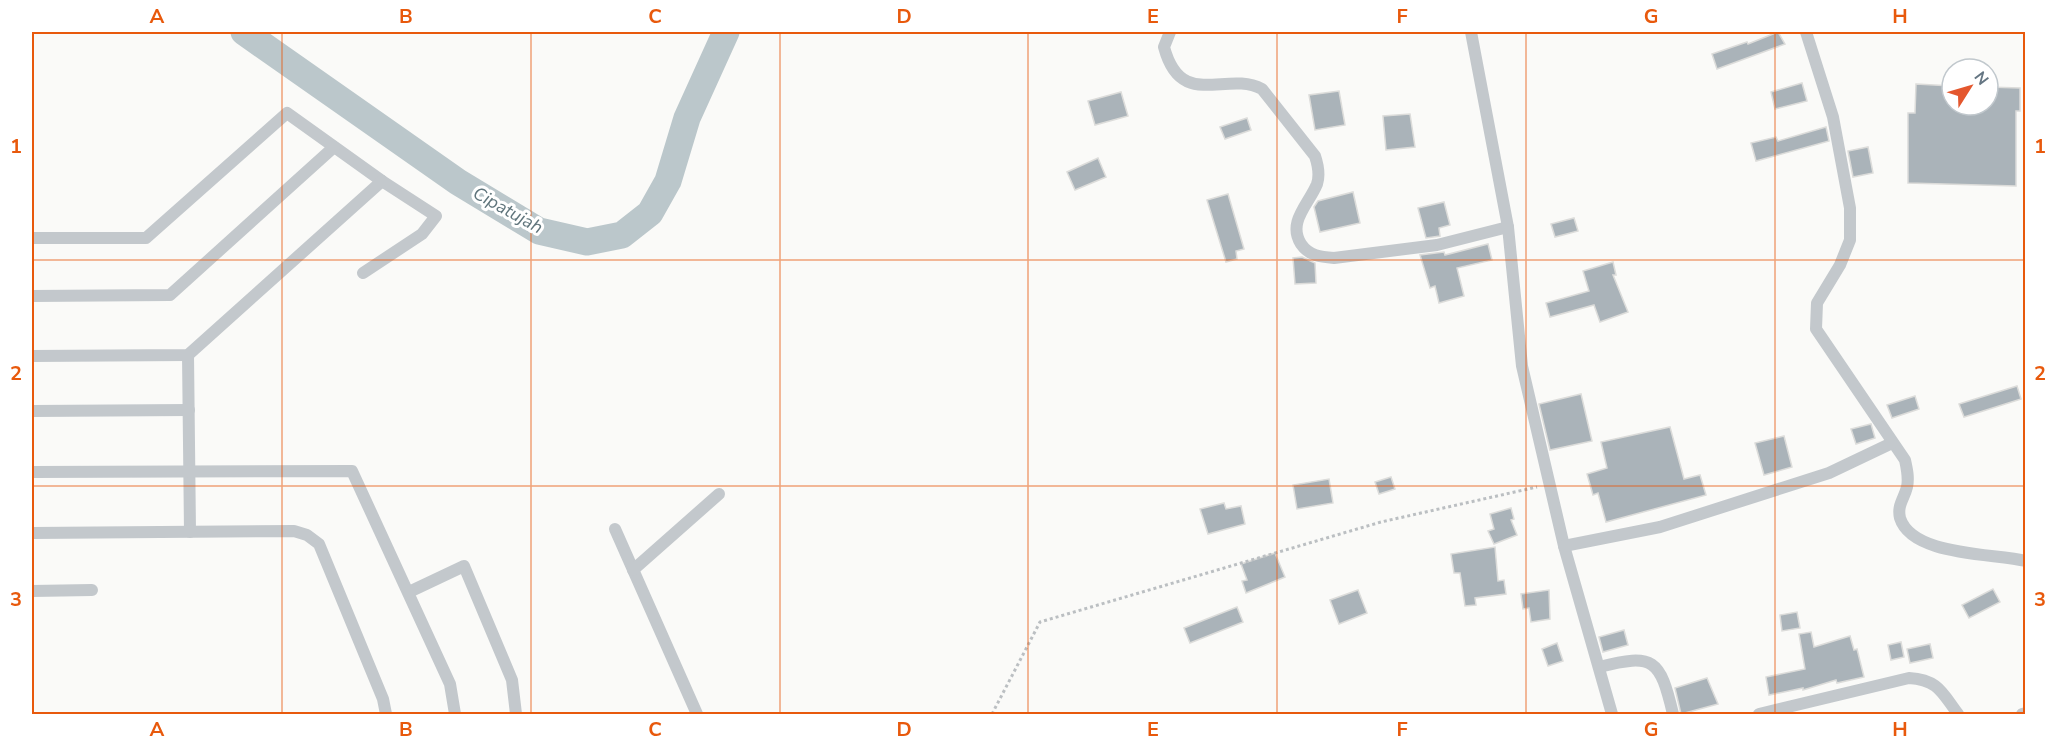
<svg xmlns="http://www.w3.org/2000/svg" width="2057" height="746" font-family="'Nunito Sans',sans-serif">
<style>
.lines{fill:none;stroke-linecap:round;stroke-linejoin:round}
.river{stroke:#bbc7cb;stroke-width:27}
.building{fill:#aab3b9;stroke:#dcdcda;stroke-width:1.5}
.path{stroke:#bbbfc2;stroke-width:3;stroke-dasharray:3 3;stroke-linecap:butt}
.minor{stroke:#c3c8cc;stroke-width:12}
.grid{fill:none;stroke:#e8590c;stroke-width:1.5;stroke-opacity:0.55}
.labels{text-anchor:middle;stroke-width:6;stroke-linejoin:round;paint-order:stroke}
.water-label{font-size:18px;font-style:italic;fill:#60757c;stroke:#fff}
.neatline{fill:none;stroke:#e8590c;stroke-width:2}
.grid-label{font-size:20px;text-anchor:middle;font-weight:bold;fill:#e8590c}
</style>
<rect width="100%" height="100%" fill="#fafaf8"/>
<g class="lines">
<!-- river -->
<path class="river" d="M244 32 458 182 539 231 587 242 622 235 650 213 668 181 687 118 726 32"/>
</g>
<!-- building -->
<g class="building">
<path d="M1778 32 1785 44 1717 69 1712 54 1747 42 1748 44Z"/>
<path d="M1802 83 1807 101 1775 109 1771 92Z"/>
<path d="M1916 84 1952 86V105H1988V87L2020 88V111H2016V186L1908 183V113H1915Z"/>
<path d="M1339 91 1345 125 1315 130 1309 95Z"/>
<path d="M1121 92 1128 116 1095 125 1088 101Z"/>
<path d="M1410 114 1415 147 1386 150 1383 116Z"/>
<path d="M1247 118 1251 130 1225 139 1220 127Z"/>
<path d="M1826 127 1829 141 1756 161 1751 143 1776 137 1778 141Z"/>
<path d="M1868 147 1873 173 1853 177 1848 151Z"/>
<path d="M1098 158 1106 177 1075 190 1067 172Z"/>
<path d="M1353 192 1360 223 1320 232 1314 207 1318 201Z"/>
<path d="M1228 194 1244 249 1236 251 1237 259 1226 262 1207 200Z"/>
<path d="M1444 202 1450 225 1439 228 1440 236 1426 238 1418 208Z"/>
<path d="M1574 218 1578 231 1555 237 1551 224Z"/>
<path d="M1488 244 1492 260 1457 268 1464 296 1439 303 1435 286 1430 288 1420 255 1444 252 1445 255Z"/>
<path d="M1302 257 1315 263 1316 283 1295 284 1293 258Z"/>
<path d="M1613 262 1616 275H1613L1628 312 1600 322 1594 305 1550 317 1546 303 1589 291 1583 271Z"/>
<path d="M2017 386 2021 399 1964 417 1959 404Z"/>
<path d="M1581 394 1592 441 1550 450 1539 404Z"/>
<path d="M1915 396 1919 409 1892 418 1887 405Z"/>
<path d="M1871 424 1875 438 1856 444 1851 429Z"/>
<path d="M1670 427 1684 479 1700 475 1706 495 1606 522 1598 493 1593 495 1587 474 1607 468 1601 442Z"/>
<path d="M1784 436 1792 467 1764 475 1755 443Z"/>
<path d="M1391 477 1395 489 1379 494 1375 482Z"/>
<path d="M1329 479 1333 503 1297 509 1293 485Z"/>
<path d="M1224 503 1226 509 1241 506 1245 524 1208 534 1200 509Z"/>
<path d="M1511 508 1514 519 1511 520 1517 535 1494 544 1488 531 1494 529 1490 514Z"/>
<path d="M1495 547 1498 581 1504 580 1506 594 1475 598 1476 605 1465 606 1460 573H1454L1451 554Z"/>
<path d="M1275 553 1285 577 1246 593 1242 581 1247 580 1241 564Z"/>
<path d="M1993 589 2000 602 1969 618 1962 605Z"/>
<path d="M1358 590 1367 613 1339 624 1330 600Z"/>
<path d="M1549 590 1550 619 1531 622 1529 608 1523 609 1521 594Z"/>
<path d="M1237 607 1243 622 1190 643 1184 628Z"/>
<path d="M1797 612 1800 628 1782 631 1780 615Z"/>
<path d="M1624 630 1628 645 1603 652 1599 637Z"/>
<path d="M1811 632 1814 647 1850 636 1854 650 1857 649 1864 677 1837 683 1836 680 1803 690V688L1769 695 1766 677 1805 669 1799 634Z"/>
<path d="M1901 642 1904 657 1891 660 1888 645Z"/>
<path d="M1557 643 1563 661 1548 666 1542 649Z"/>
<path d="M1930 644 1933 658 1910 663 1907 649Z"/>
<path d="M1707 678 1718 704 1681 714 1675 688Z"/>
</g>
<g class="lines">
<!-- path -->
<path class="path" d="M992 714 1040 622 1381 522 1537 487"/>
<!-- minor -->
<g class="minor">
<path d="M1170 32 1164 47C1181 111 1226 70 1262 89L1315 156C1318 165 1320 175 1317 184 1309 204 1287 222 1301 244 1309 256 1321 257 1334 258L1437 245 1508 227"/>
<path d="M1471 32 1508 227 1522 366 1564 546 1612 714"/>
<path d="M1806 32 1833 117 1850 208V240L1840 265 1817 303 1816 329 1905 460C1907 469 1909 478 1907 487 1904 499 1897 505 1900 518 1912 556 1992 553 2026 561"/>
<path d="M32 238H146L287 113 382 181"/>
<path d="M32 296 170 295 334 147"/>
<path d="M188 355 190 532"/>
<path d="M32 356 188 355 382 181 436 216 422 234 363 273"/>
<path d="M32 411 189 410"/>
<path d="M32 472 352 471 450 684 455 714"/>
<path d="M615 529 697 714"/>
<path d="M32 533 294 531 307 535 319 544 383 699 386 714"/>
<path d="M1564 546 1660 527 1829 473 1892 443"/>
<path d="M633 570 719 494"/>
<path d="M32 591 92 590"/>
<path d="M409 592 464 566 512 680 516 714"/>
<path d="M1599 667C1654 653 1660 659 1673 714"/>
<path d="M1759 714 1909 678C1939 680 1942 693 1958 714"/>
<path d="M2022 714 2026 713"/>
</g>
</g>
<!-- grid -->
<path class="grid" d="M282 32V714M531 32V714M780 32V714M1028 32V714M1277 32V714M1526 32V714M1775 32V714M32 260H2026M32 486H2026"/>
<g class="labels">
<!-- water labels -->
<g class="water-label">
<text transform="translate(508 210) rotate(29)" y="6">Cipatujah</text>
</g>
</g>
<!-- border -->
<rect width="2057" height="746" fill="none" stroke="#ffffff" stroke-width="66"/>
<!-- north arrow -->
<g transform="translate(1970 87) rotate(53)"><circle r="28" fill="#ffffff" stroke="#c1c8cd" stroke-width="1.5"/>
<path d="M0-4.5L10 22L0 15L-10 22Z" fill="#e4572e"/>
<text y="-9" font-size="16" font-weight="bold" text-anchor="middle" fill="#657683">N</text>
</g>
<rect x="33" y="33" width="1991" height="680" class="neatline"/>
<g class="grid-label">
<text x="157" y="23">A</text>
<text x="406" y="23">B</text>
<text x="655" y="23">C</text>
<text x="904" y="23">D</text>
<text x="1153" y="23">E</text>
<text x="1402" y="23">F</text>
<text x="1651" y="23">G</text>
<text x="1900" y="23">H</text>
<text x="16" y="153">1</text>
<text x="2040" y="153">1</text>
<text x="16" y="380">2</text>
<text x="2040" y="380">2</text>
<text x="16" y="606">3</text>
<text x="2040" y="606">3</text>
<text x="157" y="736">A</text>
<text x="406" y="736">B</text>
<text x="655" y="736">C</text>
<text x="904" y="736">D</text>
<text x="1153" y="736">E</text>
<text x="1402" y="736">F</text>
<text x="1651" y="736">G</text>
<text x="1900" y="736">H</text>
</g>
</svg>
